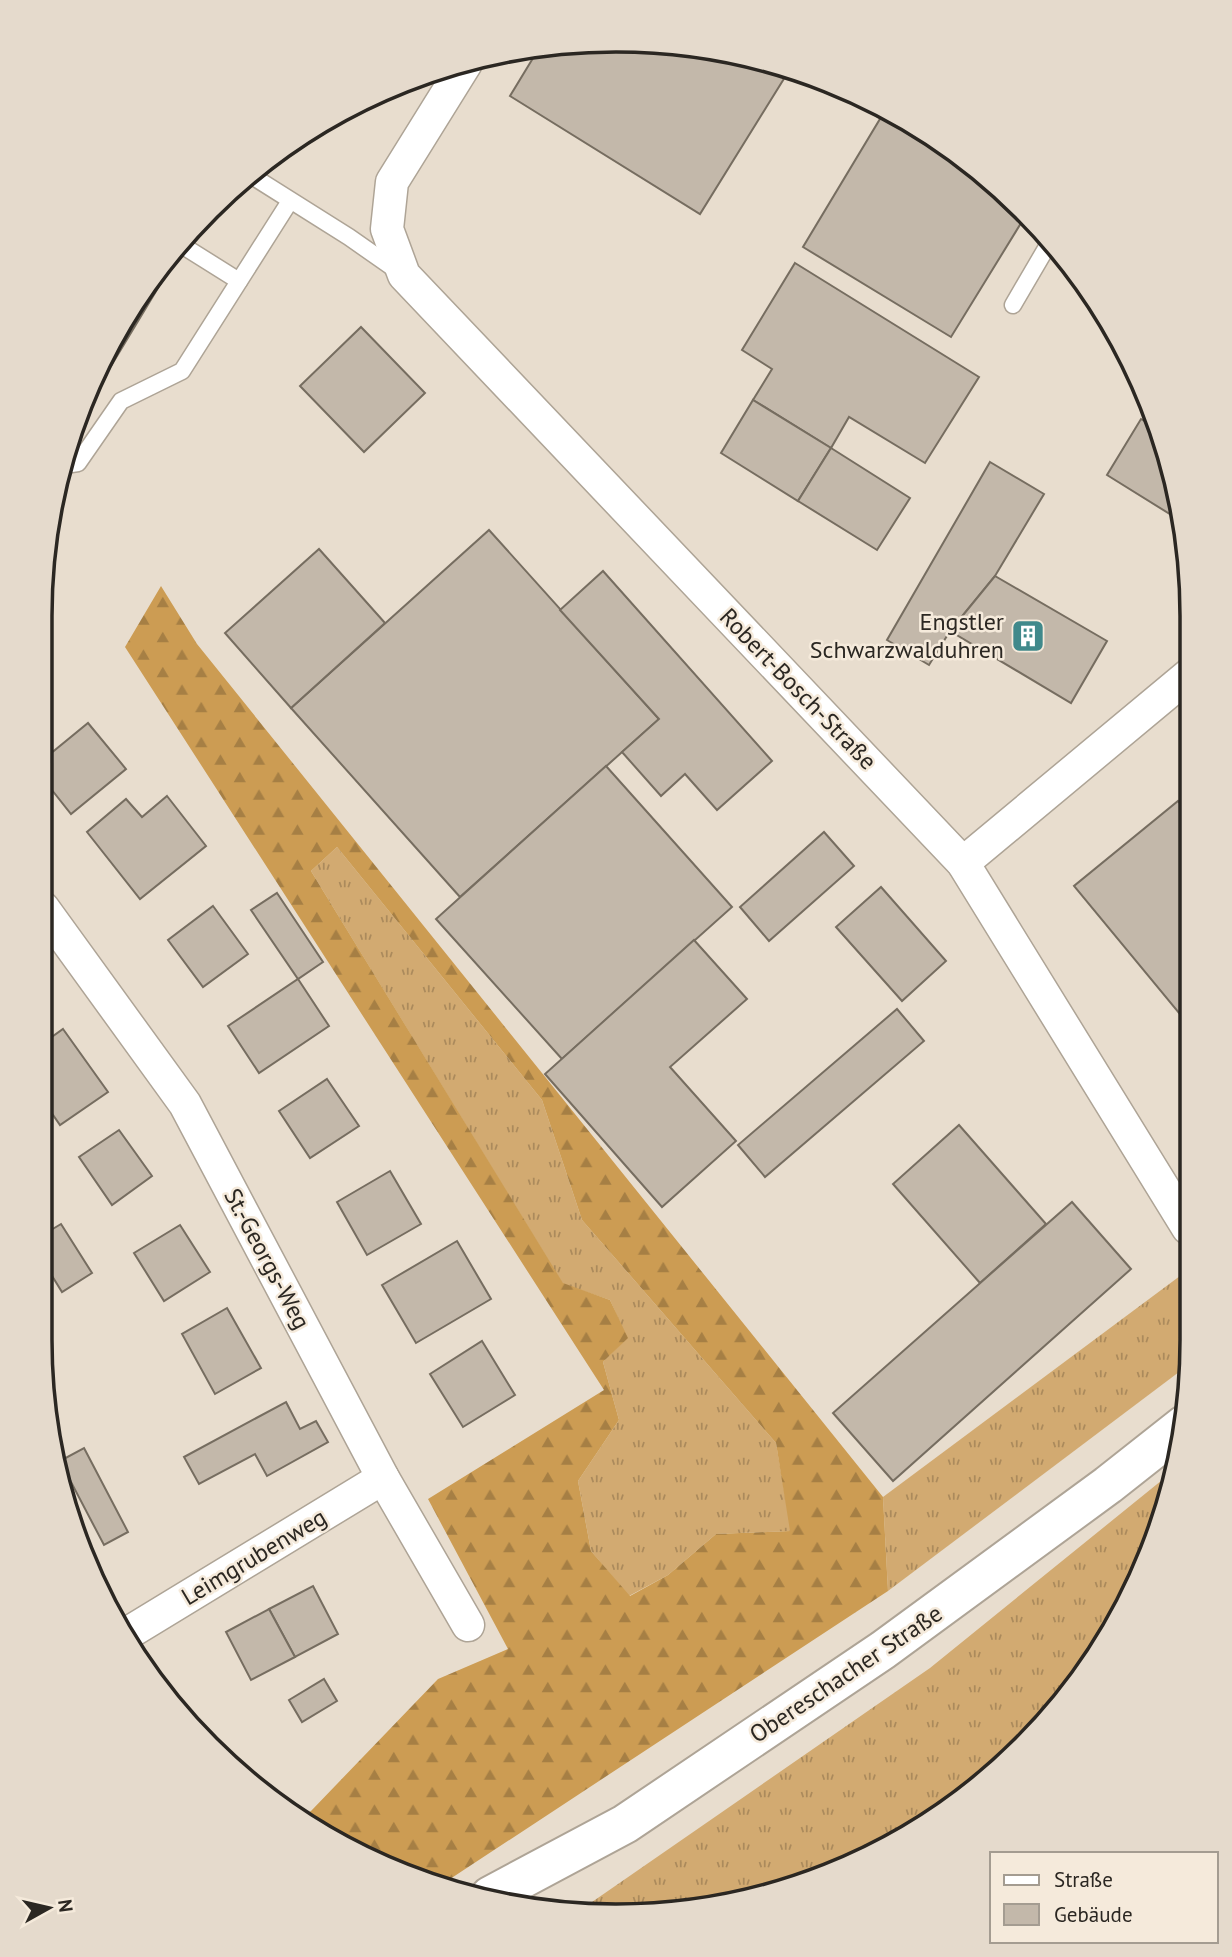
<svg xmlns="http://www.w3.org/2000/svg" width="1232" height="1957" font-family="'PT Sans',sans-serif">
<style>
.grass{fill:url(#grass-tufts)}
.forest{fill:url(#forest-firs);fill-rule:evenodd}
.building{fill:#c3b8aa;stroke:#766d60;stroke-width:2}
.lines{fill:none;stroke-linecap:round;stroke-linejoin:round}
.lane-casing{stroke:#aea496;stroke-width:19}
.street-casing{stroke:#aea496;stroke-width:35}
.secondary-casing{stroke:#aea496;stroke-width:42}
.lane{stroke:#fff;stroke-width:16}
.street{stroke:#fff;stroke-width:32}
.secondary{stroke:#fff;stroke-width:38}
.labels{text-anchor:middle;stroke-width:5;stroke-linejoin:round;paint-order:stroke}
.poi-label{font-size:24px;fill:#2b2722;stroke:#f5eadb;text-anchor:end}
.street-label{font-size:24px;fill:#2b2722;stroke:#f5eadb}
.rim{fill:none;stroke:#2b2722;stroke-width:3.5}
</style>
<defs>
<pattern id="grass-tufts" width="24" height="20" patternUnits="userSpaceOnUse" patternTransform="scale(1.75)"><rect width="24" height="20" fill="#d2aa71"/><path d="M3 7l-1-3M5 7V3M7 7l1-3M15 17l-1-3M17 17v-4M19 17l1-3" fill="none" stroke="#ab8a5c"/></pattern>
<pattern id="forest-firs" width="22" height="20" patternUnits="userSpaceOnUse" patternTransform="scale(1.75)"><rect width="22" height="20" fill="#cc9c53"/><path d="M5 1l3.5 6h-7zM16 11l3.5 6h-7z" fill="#a67f44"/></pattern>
</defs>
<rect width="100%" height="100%" fill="#e8ddce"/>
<!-- grass -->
<g class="grass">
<path d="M337 847 542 1100 582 1220 776 1443 791 1531 716 1534 668 1575 629 1596 591 1551 578 1481 619 1420 603 1362 627 1338 610 1300 563 1284 311 871Z"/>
<path d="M1188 1270 1187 1366 888 1591 883 1497Z"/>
<path d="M1172 1472 1148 1561 1073 1692 936 1820 765 1897 616 1917 579 1911 930 1668Z"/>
</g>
<!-- forest -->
<path class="forest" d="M161 586 197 644 883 1497 888 1591 447 1881 430 1886 301 1817 311 1811 438 1679 508 1649 428 1499 604 1390 125 647ZM337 847 542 1100 582 1220 776 1443 790 1531 716 1534 668 1575 630 1596 591 1551 578 1481 619 1420 603 1362 628 1338 610 1300 563 1283 311 871Z"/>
<!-- building -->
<g class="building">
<path d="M654 42 765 60 790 69 700 214 510 96 541 45Z"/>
<path d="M886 109 967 159 1026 215 951 337 803 247Z"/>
<path d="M166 258 173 263 111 366 103 362 159 265Z"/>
<path d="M795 263 979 377 925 463 849 417 831 448 753 400 772 369 742 350Z"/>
<path d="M361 327 425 393 364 452 300 386Z"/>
<path d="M753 400 831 448 798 501 721 453Z"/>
<path d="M1141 419 1156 428 1172 467 1181 521 1107 475Z"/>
<path d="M831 448 910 498 877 550 798 501Z"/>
<path d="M990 462 1044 494 995 576 950 631 929 665 887 640Z"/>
<path d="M489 530 659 719 460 897 291 708Z"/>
<path d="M319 549 385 623 291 708 225 633Z"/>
<path d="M603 571 772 761 717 810 685 774 661 796 622 752 659 719 560 610Z"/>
<path d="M995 576 1107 641 1071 703 950 631Z"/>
<path d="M88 723 126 769 71 814 44 780V759Z"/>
<path d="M606 766 732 907 562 1059 436 919Z"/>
<path d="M167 796 206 846 140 899 87 832 126 799 142 817Z"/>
<path d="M1178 801 1189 815V1025L1074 886Z"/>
<path d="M824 832 854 866 769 941 740 907Z"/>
<path d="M881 887 946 961 902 1001 836 927Z"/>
<path d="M277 893 323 962 298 979 251 910Z"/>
<path d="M213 906 248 954 203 987 168 940Z"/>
<path d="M694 940 747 999 670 1067 736 1141 662 1207 545 1074Z"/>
<path d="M298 979 329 1026 259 1073 228 1026Z"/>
<path d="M897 1009 924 1041 765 1177 738 1145Z"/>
<path d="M63 1029 108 1092 60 1125 42 1099V1044Z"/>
<path d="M327 1079 359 1126 310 1158 279 1111Z"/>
<path d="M959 1125 1046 1224 980 1283 893 1184Z"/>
<path d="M119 1130 152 1176 112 1205 79 1157Z"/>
<path d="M390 1171 421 1224 367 1255 337 1202Z"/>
<path d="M1072 1202 1131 1269 893 1481 833 1413Z"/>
<path d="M61 1224 92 1273 62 1292 41 1258V1236Z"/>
<path d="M180 1225 210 1272 164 1301 134 1253Z"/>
<path d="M457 1241 491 1299 416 1343 382 1285Z"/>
<path d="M227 1308 261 1368 215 1394 182 1334Z"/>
<path d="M482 1341 515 1395 463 1427 430 1374Z"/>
<path d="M286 1402 300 1429 316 1421 328 1442 267 1476 255 1454 199 1484 184 1457Z"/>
<path d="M84 1448 128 1532 104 1545 60 1461Z"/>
<path d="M313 1586 338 1634 295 1657 269 1609Z"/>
<path d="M269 1609 295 1657 251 1680 226 1632Z"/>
<path d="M148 1663 161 1686 142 1666Z"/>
<path d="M324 1679 337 1701 302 1722 289 1700Z"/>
</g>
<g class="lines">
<defs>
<g id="lane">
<path d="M249 174 349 237 399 272"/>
<path d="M180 244 239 281"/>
<path d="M1013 305 1051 240"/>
<path d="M65 465 78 463 121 401 182 371 290 201"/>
</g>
<g id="street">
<path d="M466 63 392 182 387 229 404 275 963 863 1188 1228"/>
<path d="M963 863 1190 674"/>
<path d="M43 908 185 1104 383 1478 468 1625"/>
<path d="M125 1635 383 1478"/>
</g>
<path id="secondary" d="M490 1896 625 1824 883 1650 1108 1485 1184 1425"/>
</defs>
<!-- lane casing -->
<use href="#lane" class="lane-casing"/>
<!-- street casing -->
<use href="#street" class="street-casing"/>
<!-- secondary casing -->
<use href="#secondary" class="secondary-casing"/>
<!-- lane -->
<use href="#lane" class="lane"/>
<!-- street -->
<use href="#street" class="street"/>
<!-- secondary -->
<use href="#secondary" class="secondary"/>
</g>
<!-- icons -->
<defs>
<symbol id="building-square" viewBox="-11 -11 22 22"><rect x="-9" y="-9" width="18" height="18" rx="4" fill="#40898b" stroke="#f5eadb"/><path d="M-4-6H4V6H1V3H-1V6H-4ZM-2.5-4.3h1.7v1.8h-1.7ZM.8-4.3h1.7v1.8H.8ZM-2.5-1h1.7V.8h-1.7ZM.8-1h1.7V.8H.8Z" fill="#fff"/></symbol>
</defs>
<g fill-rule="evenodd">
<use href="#building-square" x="1009" y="617" width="38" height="38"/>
</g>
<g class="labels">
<!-- poi labels -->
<g class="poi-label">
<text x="1004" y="630">Engstler<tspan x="1004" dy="28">Schwarzwalduhren</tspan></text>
</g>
<!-- street labels -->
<g class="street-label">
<text transform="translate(798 689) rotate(46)" y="8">Robert-Bosch-Straße</text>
<text transform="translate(267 1259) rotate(62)" y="8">St.-Georgs-Weg</text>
<text transform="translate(254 1557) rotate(-31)" y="8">Leimgrubenweg</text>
<text transform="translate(846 1674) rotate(-34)" y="8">Obereschacher Straße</text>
</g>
</g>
<!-- crop -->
<path d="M0 0H1232V1957H0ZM616 52H616A564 564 0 0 1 1180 616V1340A564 564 0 0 1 616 1904H616A564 564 0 0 1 52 1340V616A564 564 0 0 1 616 52Z" fill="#e5dacc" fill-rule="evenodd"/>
<path class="rim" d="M616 52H616A564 564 0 0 1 1180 616V1340A564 564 0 0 1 616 1904H616A564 564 0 0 1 52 1340V616A564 564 0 0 1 616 52Z"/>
<!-- legend -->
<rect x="990" y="1852" width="228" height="91" fill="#f5eadb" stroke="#a49c91" stroke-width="2"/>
<rect x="1004" y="1875" width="35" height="10" fill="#ffffff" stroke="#a49c91" stroke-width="2"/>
<text x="1054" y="1887" font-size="21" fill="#2b2722">Straße</text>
<rect x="1004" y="1904" width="35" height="21" fill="#c3b8aa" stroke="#a49c91" stroke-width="2"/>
<text x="1054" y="1922" font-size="21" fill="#2b2722">Gebäude</text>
<!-- north arrow -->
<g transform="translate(49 1908) rotate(82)" stroke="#f5eadb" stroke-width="5" paint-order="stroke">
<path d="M0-5L12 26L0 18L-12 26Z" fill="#2b2722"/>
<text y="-10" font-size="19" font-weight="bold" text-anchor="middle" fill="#2b2722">N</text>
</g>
</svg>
